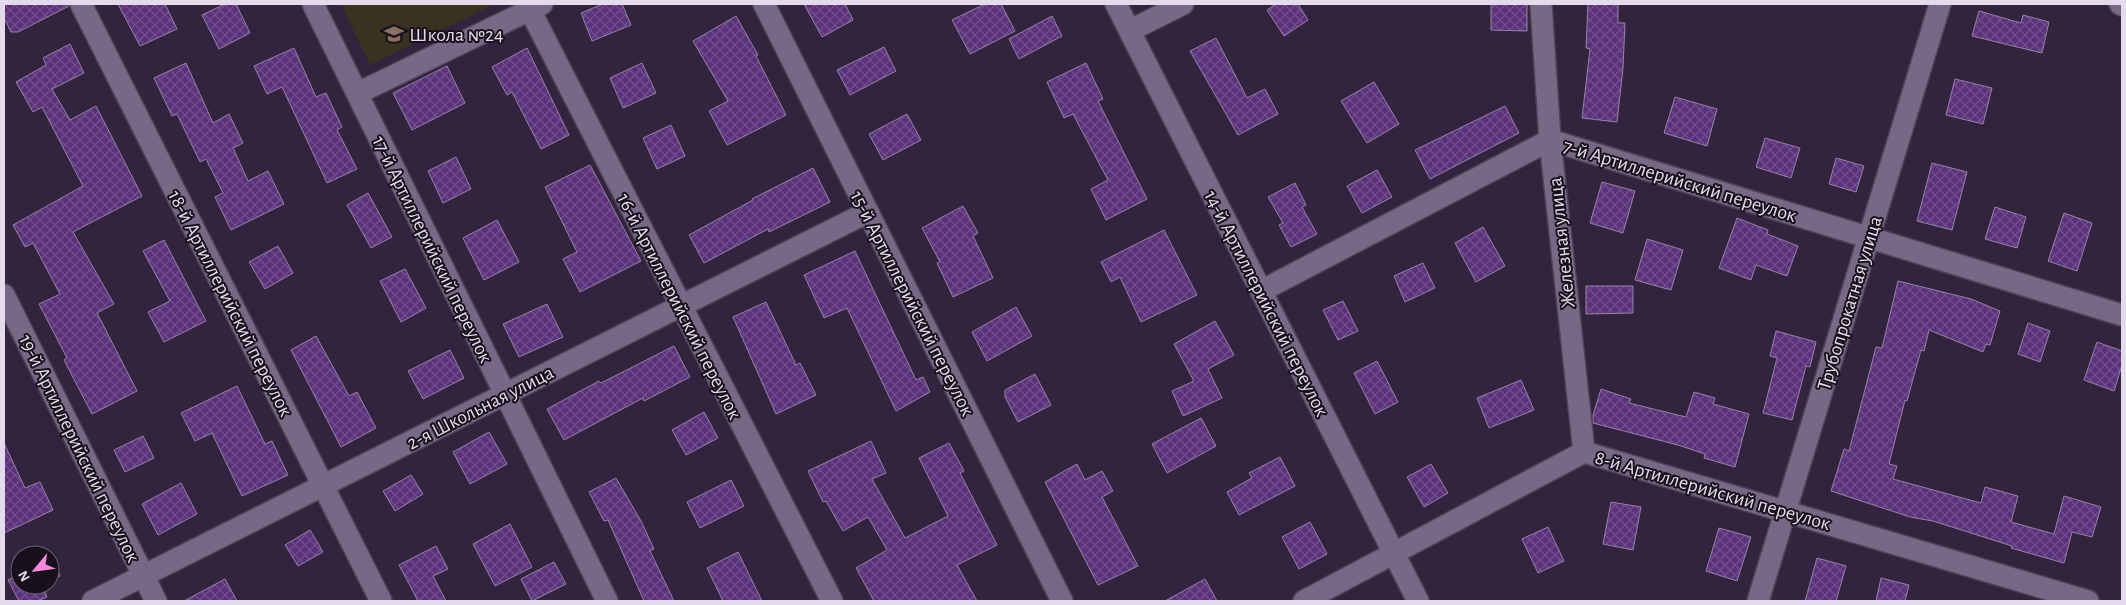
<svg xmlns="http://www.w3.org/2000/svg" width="2126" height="605" font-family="'Alegreya Sans',sans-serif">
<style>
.education{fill:#3b3121}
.building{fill:url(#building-cross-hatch);stroke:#9484a3}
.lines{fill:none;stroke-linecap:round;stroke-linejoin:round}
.minor-casing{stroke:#4e4358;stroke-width:24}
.minor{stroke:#776885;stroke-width:21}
.labels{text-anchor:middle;stroke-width:4;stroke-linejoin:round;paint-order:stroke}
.poi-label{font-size:20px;fill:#e3dbec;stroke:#17111c;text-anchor:start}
.street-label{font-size:20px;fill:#e3dbec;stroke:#17111c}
</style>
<defs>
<pattern id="building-cross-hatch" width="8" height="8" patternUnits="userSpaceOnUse" patternTransform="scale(1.25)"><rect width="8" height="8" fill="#5b317b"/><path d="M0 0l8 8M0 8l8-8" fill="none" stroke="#724e8e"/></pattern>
</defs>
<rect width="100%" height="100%" fill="#32243e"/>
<!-- education -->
<path class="education" d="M341 4H495L370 65Z"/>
<!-- building -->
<g class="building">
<path d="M4 4H69V6L18 32H11L4 18Z"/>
<path d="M118 4H165L177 29 140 46Z"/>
<path d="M225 4H236L250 33 219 49 202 15Z"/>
<path d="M603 4H622L631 25 592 41 581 13Z"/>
<path d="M804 4H845L853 20 822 37Z"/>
<path d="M985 4H1001L1015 31 970 54 952 20Z"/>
<path d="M1276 4H1298L1308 20 1284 36 1267 10Z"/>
<path d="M1491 4H1527V31L1491 30Z"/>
<path d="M1588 4H1618V23H1625L1623 68 1617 122 1582 118 1590 49 1586 48Z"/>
<path d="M1979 11 2021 23 2023 15 2049 22 2042 53 1972 36Z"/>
<path d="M736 16 758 55 756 56 786 115 727 145 709 111 728 101 693 41Z"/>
<path d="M1052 16 1062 36 1019 59 1009 39Z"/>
<path d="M1216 38 1247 98 1265 89 1278 114 1238 135 1190 51Z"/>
<path d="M70 44 84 73 52 89 70 120 96 106 142 196 73 232 114 304 97 313 137 391 92 414 64 360 67 358 39 304 60 294 33 243 25 247 13 225 83 186 42 107 33 112 16 82 46 65 43 58Z"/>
<path d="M884 47 896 71 850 95 837 70Z"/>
<path d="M294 48 316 97 326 93 342 127 337 130 357 169 327 183 282 87 267 94 254 66Z"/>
<path d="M527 48 569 135 541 149 512 92 507 95 492 67Z"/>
<path d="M186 63 213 123 229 114 243 143 233 148 248 181 268 171 284 204 231 230 215 197 223 193 206 159 200 162 177 114 172 116 154 78Z"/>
<path d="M642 63 656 93 623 108 610 78Z"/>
<path d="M1086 63 1103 99 1098 101 1147 199 1106 220 1091 189 1108 180 1073 114 1064 118 1047 82Z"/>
<path d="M447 66 465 103 412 130 393 93Z"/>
<path d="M1955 79 1992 88 1983 124 1946 115Z"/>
<path d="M1374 82 1399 124 1367 143 1341 101Z"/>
<path d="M1675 97 1717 109 1707 146 1664 133Z"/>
<path d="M1505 106 1519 133 1430 179 1415 150Z"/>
<path d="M907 114 921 140 883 160 869 134Z"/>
<path d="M671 125 685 156 657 169 643 138Z"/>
<path d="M1765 138 1800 148 1791 178 1756 167Z"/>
<path d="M456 157 471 189 443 203 428 171Z"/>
<path d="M1836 158 1864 166 1856 192 1829 184Z"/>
<path d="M1932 163 1967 172 1952 230 1917 221Z"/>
<path d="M590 165 641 261 580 292 563 259 577 252 545 187Z"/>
<path d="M813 168 830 202 769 232 768 229 704 263 689 235 753 200 752 199Z"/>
<path d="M1377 170 1392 197 1362 213 1347 186Z"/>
<path d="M1602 182 1635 191 1623 233 1590 223Z"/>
<path d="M1295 183 1306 205 1302 207 1317 234 1291 247 1279 225 1283 223 1268 197Z"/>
<path d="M368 193 392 237 371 248 347 205Z"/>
<path d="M963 206 978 233 973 236 993 278 953 297 937 263 940 262 922 228Z"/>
<path d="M1995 207 2026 217 2017 248 1985 239Z"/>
<path d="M2064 213 2092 223 2077 271 2048 261Z"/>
<path d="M1737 218 1768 230 1767 234 1798 246 1787 276 1756 265 1751 280 1719 268Z"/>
<path d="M497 220 519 262 484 280 463 238Z"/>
<path d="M1483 227 1505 266 1476 282 1455 243Z"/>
<path d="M1164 230 1197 295 1141 322 1120 277 1111 282 1101 262Z"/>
<path d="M1647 239 1683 250 1671 290 1635 280Z"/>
<path d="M164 240 206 321 164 342 148 312 170 301 143 251Z"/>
<path d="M278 246 293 273 265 289 249 262Z"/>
<path d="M855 251 916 380 923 377 930 392 896 411 847 308 824 318 804 275Z"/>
<path d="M1423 263 1435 288 1405 302 1394 276Z"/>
<path d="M405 269 426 308 401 322 380 281Z"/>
<path d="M1898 281 1971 299 2000 311 1990 345 1986 344 1983 352 1929 330 1924 351 1921 350 1907 401 1905 400 1889 464 1897 466 1893 479 1981 503 1985 487 2018 496 2011 522 2054 534 2064 496 2101 507 2092 537 2072 532 2064 563 2011 548 2012 546 1933 521 1910 517 1831 491 1844 449 1849 451 1876 347 1882 348Z"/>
<path d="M1586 286H1633V313L1586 314Z"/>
<path d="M1343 301 1358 331 1338 340 1323 310Z"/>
<path d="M766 302 796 365 800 363 816 395 776 414 733 317Z"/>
<path d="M547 304 563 337 519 357 503 324Z"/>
<path d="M1016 307 1032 336 987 361 972 332Z"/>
<path d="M1215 321 1234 355 1208 369 1222 398 1183 416 1172 391 1194 381 1174 344Z"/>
<path d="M2028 323 2050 331 2040 362 2018 354Z"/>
<path d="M1776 331 1816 342 1810 367 1806 366 1792 420 1763 413 1777 358 1770 356Z"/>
<path d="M316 336 349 396 357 392 376 428 341 447 291 350Z"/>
<path d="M2097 342 2122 351V365L2114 391 2084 380Z"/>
<path d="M674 346 690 377 644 401 643 398 564 440 547 409 599 381 601 383Z"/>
<path d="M450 350 464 378 423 399 408 371Z"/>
<path d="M1377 361 1398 402 1375 414 1354 373Z"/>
<path d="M1035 374 1051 405 1018 422 1005 397V390Z"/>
<path d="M1521 380 1534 410 1489 428 1477 398Z"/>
<path d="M237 386 265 444 272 441 288 475 242 496 212 433 195 441 181 413Z"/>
<path d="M1601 389 1631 399 1629 403 1686 417 1694 392 1715 398 1713 404 1749 414 1735 467 1704 458 1705 454 1678 445 1593 423V415Z"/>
<path d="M704 412 718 438 686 455 672 430Z"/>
<path d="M1201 418 1216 446 1167 473 1152 444Z"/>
<path d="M489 432 507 464 470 484 453 452Z"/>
<path d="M143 436 154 458 125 472 114 450Z"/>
<path d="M871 441 886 473 872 479 905 538 948 516 919 458 949 443 964 471 960 473 997 545 957 565 977 601H874L856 568 887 550 868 517 843 531 826 501 823 502 808 471Z"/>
<path d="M4 443 25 488 40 482 53 510 4 533Z"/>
<path d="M1280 457 1295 486 1239 515 1227 492 1252 478 1249 473Z"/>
<path d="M1077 464 1085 480 1102 471 1113 491 1102 497 1138 566 1098 585 1045 482Z"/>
<path d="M1431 464 1448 493 1424 507 1407 477Z"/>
<path d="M411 475 423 494 395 511 383 491Z"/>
<path d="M616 478 641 521 654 549 650 551 674 601H644L608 520 604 521 589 492Z"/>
<path d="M731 480 744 506 700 528 687 502Z"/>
<path d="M181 483 197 514 158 535 142 504Z"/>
<path d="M1611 502 1641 507 1633 550 1603 544Z"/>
<path d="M1310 522 1327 554 1299 569 1282 537Z"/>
<path d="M510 524 532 567 495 586 473 544Z"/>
<path d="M1548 527 1564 561 1538 573 1522 539Z"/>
<path d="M1719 528 1751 537 1737 581 1706 571Z"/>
<path d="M310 530 323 552 298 566 285 545Z"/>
<path d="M436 546 448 569 433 576 446 601H418L399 565Z"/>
<path d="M738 552 762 601H723L707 568Z"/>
<path d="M1817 558 1846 566 1836 601H1805Z"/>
<path d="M52 559 60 576 50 581V560Z"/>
<path d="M554 562 566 584 532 601 521 579Z"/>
<path d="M20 574V585H42L47 597 37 601H19L8 580Z"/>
<path d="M1881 578 1909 585 1905 601H1876Z"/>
<path d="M225 579 237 601H184Z"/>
<path d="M1205 579 1217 601H1165Z"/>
</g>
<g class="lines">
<defs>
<g id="minor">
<path d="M81 4 381 601"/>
<path d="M313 4 607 601"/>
<path d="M764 4 1062 601"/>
<path d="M1116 4 1418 601"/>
<path d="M1541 4 1550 140 1584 452"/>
<path d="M2120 4 2122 5"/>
<path d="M530 10 832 601"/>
<path d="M1131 30 1183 4"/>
<path d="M358 93 542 4"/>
<path d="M1261 291 1550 140 2122 315"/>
<path d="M4 295 156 601"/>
<path d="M93 601 868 212"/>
<path d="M1304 601 1584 452 2088 601"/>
<path d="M1758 601 1940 4"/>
</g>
</defs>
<!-- minor casing -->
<use href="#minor" class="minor-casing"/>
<!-- minor -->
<use href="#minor" class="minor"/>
</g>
<!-- icons -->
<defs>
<symbol id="school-bare" viewBox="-9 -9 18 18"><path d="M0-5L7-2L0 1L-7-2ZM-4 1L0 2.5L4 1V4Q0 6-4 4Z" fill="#8d6e63" stroke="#17111c" stroke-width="2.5" paint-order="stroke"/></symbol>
</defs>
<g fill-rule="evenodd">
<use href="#school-bare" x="380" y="20" width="28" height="28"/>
</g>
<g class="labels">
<!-- poi labels -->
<g class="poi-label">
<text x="409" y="41">Школа №24</text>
</g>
<!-- street labels -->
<g class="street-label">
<text transform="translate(1680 180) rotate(17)" y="7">7-й Артиллерийский переулок</text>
<text transform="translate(1561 243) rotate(-96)" y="7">Железная улица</text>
<text transform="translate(433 249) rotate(64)" y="7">17-й Артиллерийский переулок</text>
<text transform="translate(231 303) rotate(63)" y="7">18-й Артиллерийский переулок</text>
<text transform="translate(913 303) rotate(63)" y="7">15-й Артиллерийский переулок</text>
<text transform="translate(1267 303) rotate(63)" y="7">14-й Артиллерийский переулок</text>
<text transform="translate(1849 303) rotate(-73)" y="7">Трубопрокатная улица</text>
<text transform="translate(680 306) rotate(63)" y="7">16-й Артиллерийский переулок</text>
<text transform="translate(480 407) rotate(-27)" y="7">2-я Школьная улица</text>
<text transform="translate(80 448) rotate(64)" y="7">19-й Артиллерийский переулок</text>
<text transform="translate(1713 490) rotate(16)" y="7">8-й Артиллерийский переулок</text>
</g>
</g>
<!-- border -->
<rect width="2126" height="605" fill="none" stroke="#e3dbec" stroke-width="10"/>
<!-- north arrow -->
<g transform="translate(35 570) rotate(241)"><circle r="24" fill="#17111c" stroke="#69626f"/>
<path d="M0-4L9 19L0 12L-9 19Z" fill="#fd86e1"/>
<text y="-8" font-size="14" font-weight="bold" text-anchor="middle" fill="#e3dbec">N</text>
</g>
</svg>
